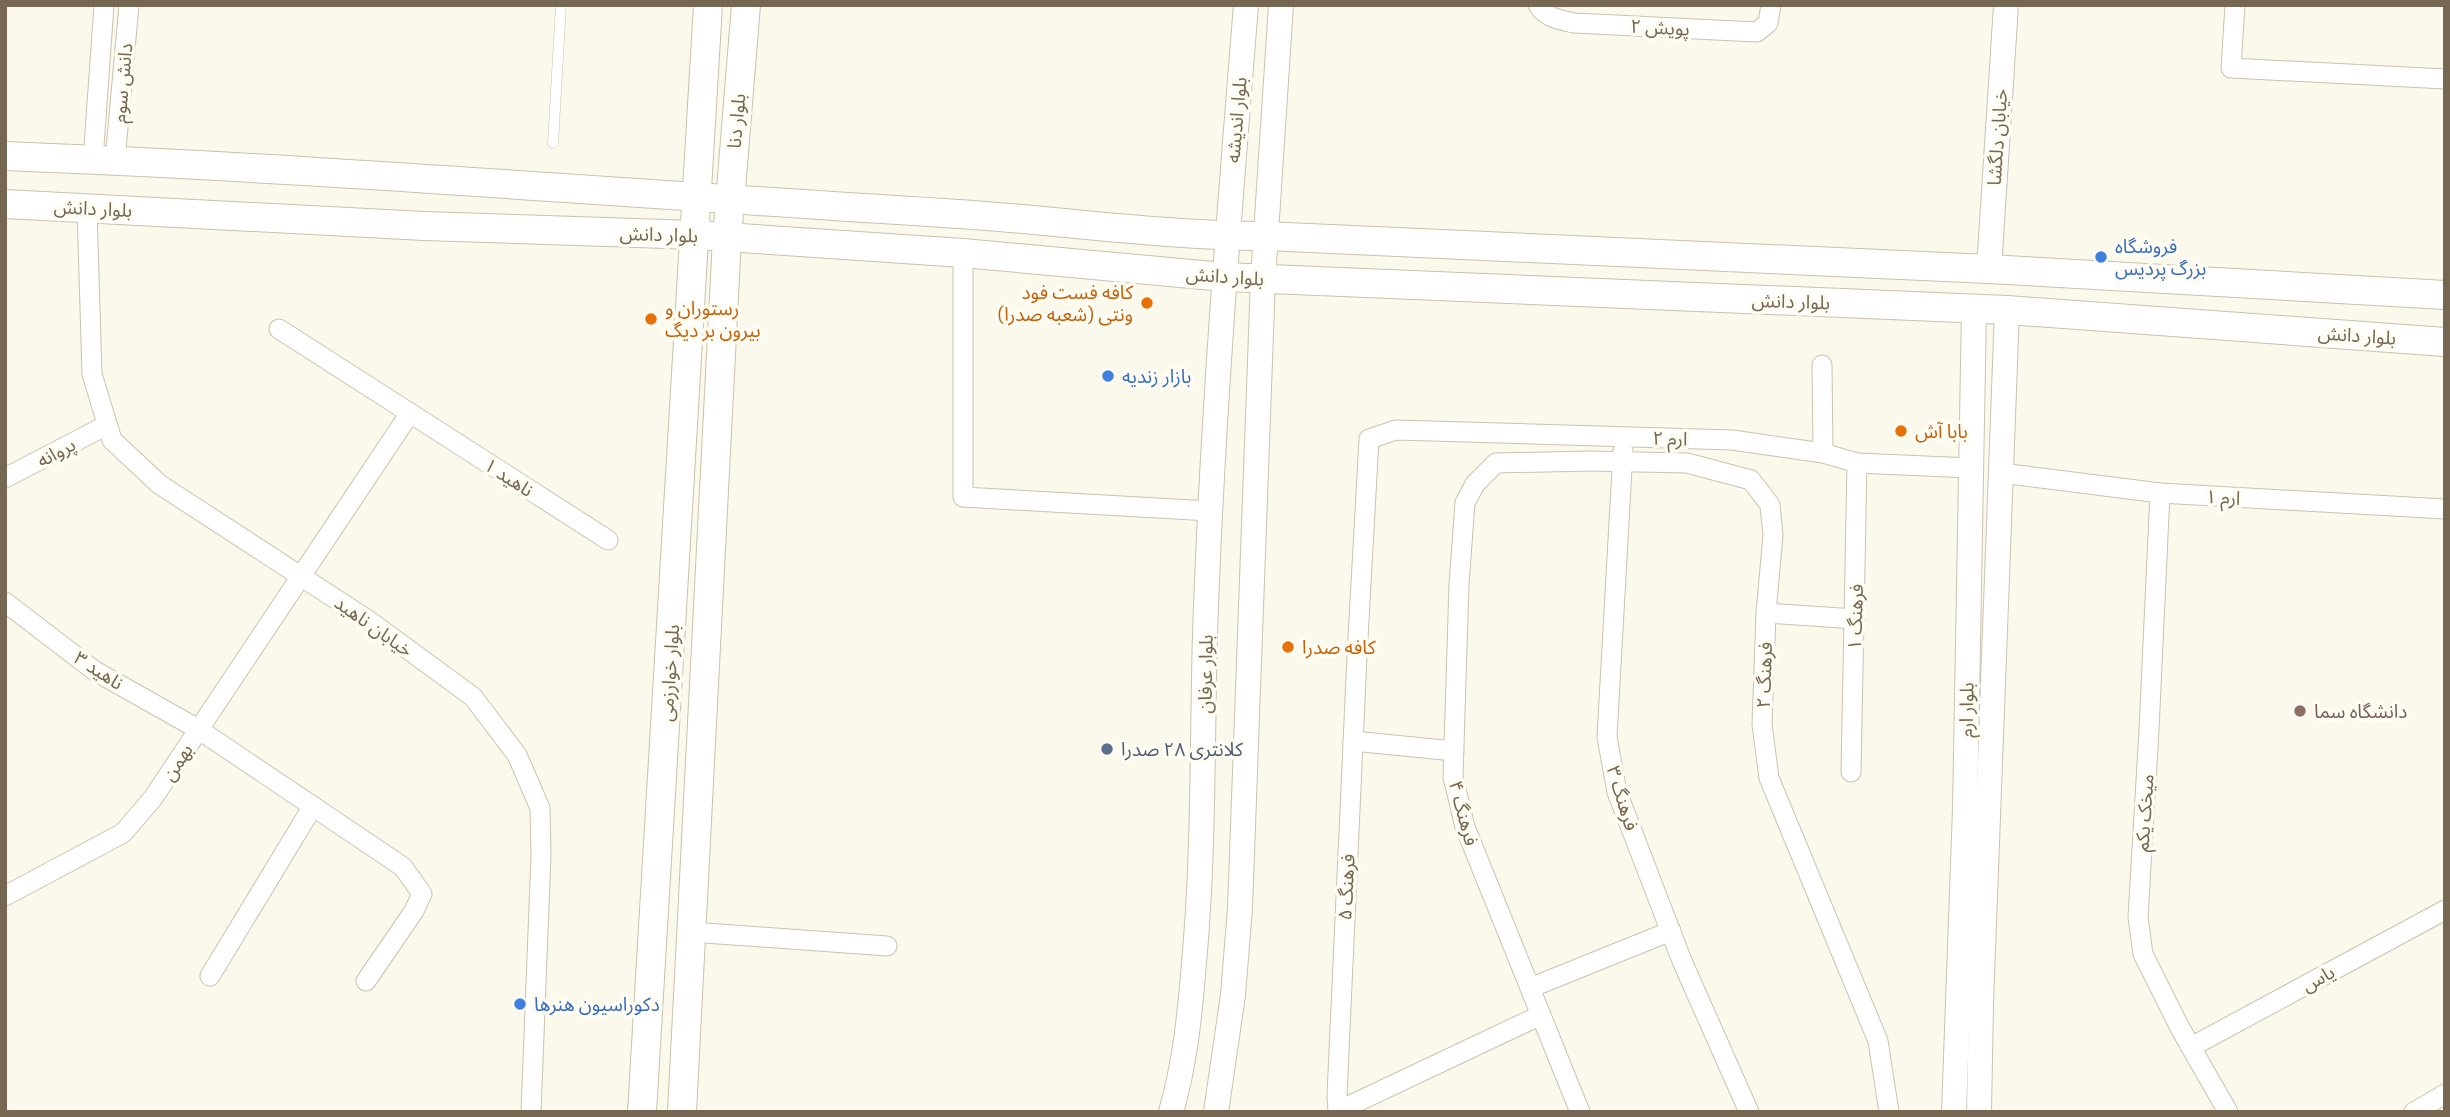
<svg xmlns="http://www.w3.org/2000/svg" width="2450" height="1117" font-family="'Exo 2','Noto Sans Arabic',sans-serif">
<style>
.lines{fill:none;stroke-linecap:round;stroke-linejoin:round}
.service-casing{stroke:#cbc2b0;stroke-width:11}
.minor-casing{stroke:#cbc2b0;stroke-width:21}
.tertiary-casing{stroke:#cbc2b0;stroke-width:26}
.secondary-casing{stroke:#cbc1ab;stroke-width:30}
.service{stroke:#fff;stroke-width:10}
.minor{stroke:#fff;stroke-width:19}
.tertiary{stroke:#fff;stroke-width:24}
.secondary{stroke:#fff;stroke-width:28}
.shop-dot{fill:#3f7fe0;stroke:#fefcf3;stroke-width:2.5}
.food-dot{fill:#e8710a;stroke:#fefcf3;stroke-width:2.5}
.education-dot{fill:#8d6e63;stroke:#fefcf3;stroke-width:2.5}
.service-dot{fill:#5c6f8a;stroke:#fefcf3;stroke-width:2.5}
.labels{text-anchor:middle;stroke-width:7;stroke-linejoin:round;paint-order:stroke}
.street-label{font-size:19px;fill:#756751;stroke:#fefcf3}
.shop-label{font-size:19px;fill:#366cbe;stroke:#fefcf3;text-anchor:start}
.food-label{font-size:19px;fill:#c56008;stroke:#fefcf3;text-anchor:start}
.education-label{font-size:19px;fill:#785e54;stroke:#fefcf3;text-anchor:start}
.service-label{font-size:19px;fill:#4e5e75;stroke:#fefcf3;text-anchor:start}
</style>
<rect width="100%" height="100%" fill="#fbf9ec"/>
<g class="lines">
<defs>
<path id="service" d="M553 143 561 5"/>
<g id="minor">
<path d="M1538 5C1546 18 1560 20 1574 23L1757 32 1768 23 1771 5"/>
<path d="M2235 5 2231 68 2445 79"/>
<path d="M93 160 104 5"/>
<path d="M115 161 129 5"/>
<path d="M87 208 92 374 112 440 159 484 368 620 473 697 517 755 540 808 541 855 531 1112"/>
<path d="M963 253V497L1210 511"/>
<path d="M279 329 608 540"/>
<path d="M1822 365 1823 453"/>
<path d="M1623 451 1607 737 1617 792 1682 961 1749 1112"/>
<path d="M2001 473 2160 493 2445 509"/>
<path d="M5 478 107 425"/>
<path d="M2160 493 2149 730 2138 917 2143 954 2180 1028 2228 1112"/>
<path d="M5 602 95 671 198 729 403 867 422 894 414 911 366 981"/>
<path d="M1766 613 1855 619"/>
<path d="M1353 741 1454 751"/>
<path d="M1851 772 1857 463"/>
<path d="M5 896 123 833 153 798 410 413"/>
<path d="M691 932 887 946"/>
<path d="M210 976 313 806"/>
<path d="M1530 988 1671 931"/>
<path d="M1541 1015 1338 1111 1337 1095 1357 656 1369 439 1396 430 1732 440 1823 453 1857 463 1970 468"/>
<path d="M2191 1047 2445 910"/>
<path d="M1580 1112 1465 827 1453 777 1459 584 1465 503 1475 484 1496 463 1590 461 1687 463 1751 480 1770 505 1773 535 1766 613 1762 724 1769 778 1878 1041 1889 1112"/>
<path d="M2414 1112 2445 1094"/>
</g>
<g id="tertiary">
<path d="M1989 269 2006 5"/>
<path d="M1171 1112C1185 1064 1190 1013 1194 963 1204 854 1202 744 1205 634 1212 424 1229 215 1246 5"/>
<path d="M1216 1112 1233 995 1240 908 1263 279 1281 5"/>
<path d="M1954 1112 1965 809 1974 309"/>
<path d="M1979 1112 1981 1003 2007 310"/>
</g>
<g id="secondary">
<path d="M5 156C318 168 630 194 943 213 1050 219 1158 236 1266 236L1989 269 2445 295"/>
<path d="M5 204 424 226 696 235 963 253 1224 277 2007 310 2445 342"/>
<path d="M642 1112 708 5"/>
<path d="M682 1112 727 238 746 5"/>
</g>
</defs>
<!-- service casing -->
<use href="#service" class="service-casing"/>
<!-- minor casing -->
<use href="#minor" class="minor-casing"/>
<!-- tertiary casing -->
<use href="#tertiary" class="tertiary-casing"/>
<!-- secondary casing -->
<use href="#secondary" class="secondary-casing"/>
<!-- service -->
<use href="#service" class="service"/>
<!-- minor -->
<use href="#minor" class="minor"/>
<!-- tertiary -->
<use href="#tertiary" class="tertiary"/>
<!-- secondary -->
<use href="#secondary" class="secondary"/>
</g>
<!-- markers -->
<g class="shop-dot">
<circle cx="2101" cy="257" r="7"/>
<circle cx="1108" cy="376" r="7"/>
<circle cx="520" cy="1004" r="7"/>
</g>
<g class="food-dot">
<circle cx="1147" cy="303" r="7"/>
<circle cx="651" cy="319" r="7"/>
<circle cx="1901" cy="431" r="7"/>
<circle cx="1288" cy="647" r="7"/>
</g>
<circle class="education-dot" cx="2300" cy="711" r="7"/>
<circle class="service-dot" cx="1107" cy="749" r="7"/>
<g class="labels">
<!-- street labels -->
<g class="street-label">
<text transform="translate(1660 27) rotate(3)" y="7">پویش ۲</text>
<text transform="translate(122 83) rotate(-85)" y="7">دانش سوم</text>
<text transform="translate(1236 120) rotate(-85)" y="7">بلوار اندیشه</text>
<text transform="translate(736 121) rotate(-85)" y="7">بلوار دنا</text>
<text transform="translate(1997 137) rotate(-86)" y="7">خیابان دلگشا</text>
<text transform="translate(93 208) rotate(3)" y="7">بلوار دانش</text>
<text transform="translate(659 234) rotate(2)" y="7">بلوار دانش</text>
<text transform="translate(1225 276) rotate(4)" y="7">بلوار دانش</text>
<text transform="translate(1791 301) rotate(2)" y="7">بلوار دانش</text>
<text transform="translate(2357 335) rotate(4)" y="7">بلوار دانش</text>
<text transform="translate(1670 438) rotate(2)" y="7">ارم ۲</text>
<text transform="translate(56 452) rotate(-28)" y="7">پروانه</text>
<text transform="translate(509 477) rotate(33)" y="7">ناهید ۱</text>
<text transform="translate(2223 497) rotate(3)" y="7">ارم ۱</text>
<text transform="translate(1855 617) rotate(-88)" y="7">فرهنگ ۱</text>
<text transform="translate(374 626) rotate(35)" y="7">خیابان ناهید</text>
<text transform="translate(99 670) rotate(33)" y="7">ناهید ۳</text>
<text transform="translate(669 673) rotate(-86)" y="7">بلوار خوارزمی</text>
<text transform="translate(1205 674) rotate(-89)" y="7">بلوار عرفان</text>
<text transform="translate(1764 675) rotate(-88)" y="7">فرهنگ ۲</text>
<text transform="translate(1966 710) rotate(-89)" y="7">بلوار ارم</text>
<text transform="translate(177 762) rotate(-57)" y="7">بهمن</text>
<text transform="translate(1623 798) rotate(73)" y="7">فرهنگ ۳</text>
<text transform="translate(1464 813) rotate(75)" y="7">فرهنگ ۴</text>
<text transform="translate(2144 813) rotate(-86)" y="7">میخک یکم</text>
<text transform="translate(1346 887) rotate(-87)" y="7">فرهنگ ۵</text>
<text transform="translate(2318 978) rotate(-28)" y="7">یاس</text>
</g>
<!-- shop labels -->
<g class="shop-label">
<text x="2115" y="253">فروشگاه<tspan x="2115" dy="22">بزرگ پردیس</tspan></text>
<text x="1122" y="383">بازار زندیه</text>
<text x="534" y="1011">دکوراسیون هنرها</text>
</g>
<!-- food labels -->
<g class="food-label">
<text x="1133" y="299" text-anchor="end">کافه فست فود<tspan x="1133" dy="22">ونتی (شعبه صدرا)</tspan></text>
<text x="665" y="315">رستوران و<tspan x="665" dy="22">بیرون بر دیگ</tspan></text>
<text x="1915" y="438">بابا آش</text>
<text x="1302" y="654">کافه صدرا</text>
</g>
<!-- education labels -->
<g class="education-label">
<text x="2314" y="718">دانشگاه سما</text>
</g>
<!-- service labels -->
<g class="service-label">
<text x="1121" y="756">کلانتری ۲۸ صدرا</text>
</g>
</g>
<!-- border -->
<rect width="2450" height="1117" fill="none" stroke="#756751" stroke-width="14"/>
</svg>
